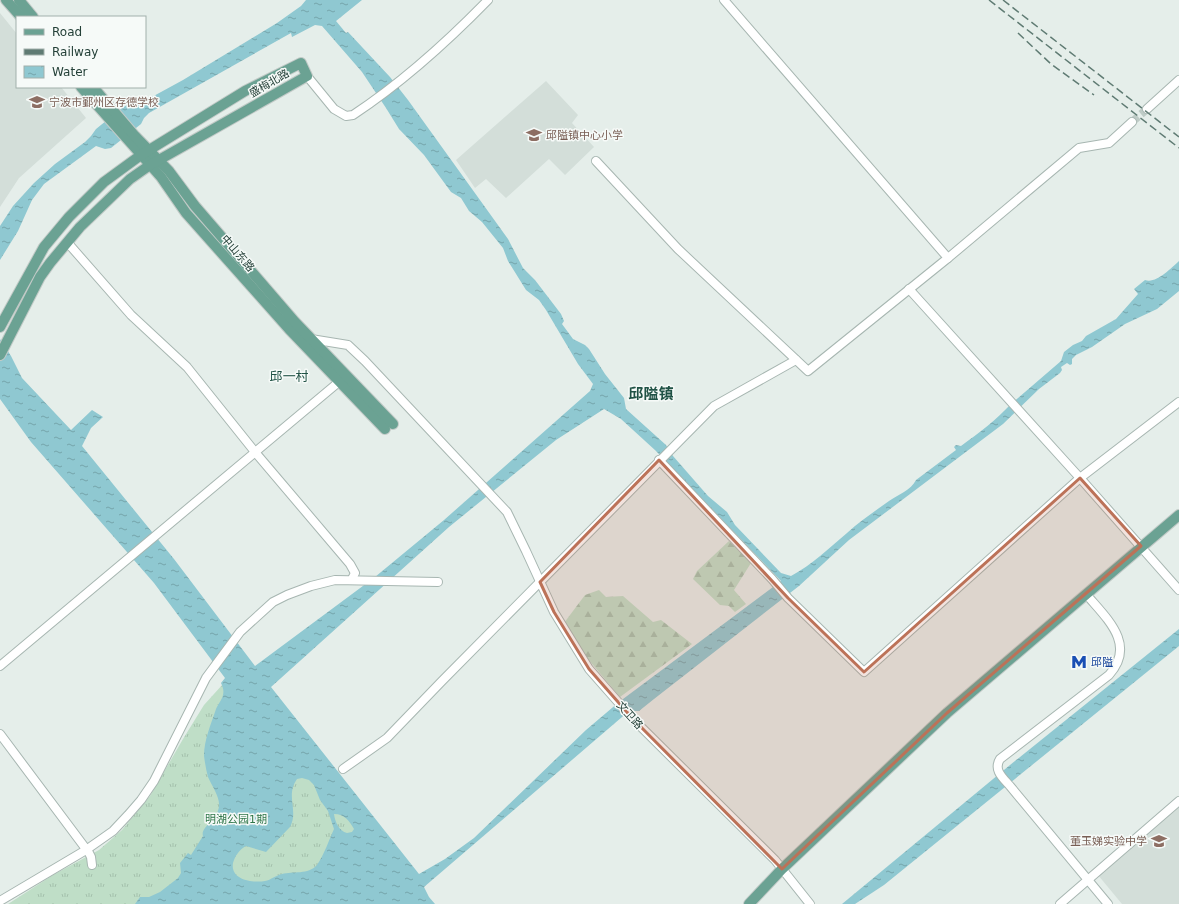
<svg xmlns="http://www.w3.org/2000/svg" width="1179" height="904" font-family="'DejaVu Sans','Noto Sans SC',sans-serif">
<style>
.built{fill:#d3ded9}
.grass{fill:url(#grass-tufts)}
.forest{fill:url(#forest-firs)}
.water{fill:url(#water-ripples);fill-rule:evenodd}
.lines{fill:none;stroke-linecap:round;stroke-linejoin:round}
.minor-tunnel{stroke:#becbc6;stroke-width:8;stroke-dasharray:8 4;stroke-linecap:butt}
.minor-casing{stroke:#a7b6b1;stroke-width:10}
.major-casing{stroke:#c2cac7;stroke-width:12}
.minor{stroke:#fff;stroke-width:8}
.major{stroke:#6ba293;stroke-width:10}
.rail{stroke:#5f7b73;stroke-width:1.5;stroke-dasharray:8 4;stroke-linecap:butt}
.marked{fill:#bc7258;fill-opacity:0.2;stroke:#bc7258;stroke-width:3;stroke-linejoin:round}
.labels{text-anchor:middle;stroke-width:3;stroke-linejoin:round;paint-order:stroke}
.street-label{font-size:11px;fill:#244038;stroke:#f6faf8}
.education-label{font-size:11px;fill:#785e54;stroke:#f6faf8;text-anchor:start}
.transit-label{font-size:11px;fill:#164399;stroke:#f6faf8;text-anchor:start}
.park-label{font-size:11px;fill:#2f7649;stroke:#f6faf8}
.quarter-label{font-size:13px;fill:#205245;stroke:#f6faf8}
.district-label{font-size:15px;font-weight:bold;fill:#205245;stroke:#f6faf8}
</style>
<defs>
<pattern id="grass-tufts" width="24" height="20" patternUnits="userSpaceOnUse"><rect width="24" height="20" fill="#bfdec7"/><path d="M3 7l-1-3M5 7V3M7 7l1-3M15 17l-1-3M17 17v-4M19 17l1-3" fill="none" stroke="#a4c0ac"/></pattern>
<pattern id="forest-firs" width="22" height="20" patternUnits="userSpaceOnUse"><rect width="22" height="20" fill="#bfdec7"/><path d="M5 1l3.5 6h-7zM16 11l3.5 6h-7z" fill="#a4c0ac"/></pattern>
<pattern id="water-ripples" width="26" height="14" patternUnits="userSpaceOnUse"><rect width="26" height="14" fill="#8fc8d1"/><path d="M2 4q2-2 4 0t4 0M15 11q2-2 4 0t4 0" fill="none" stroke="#75a4ab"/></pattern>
</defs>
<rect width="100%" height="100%" fill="#e5eeea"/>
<!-- built -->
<g class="built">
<path d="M0 13 17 34V87H61L86 118 19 178 0 207Z"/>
<path d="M546 81 578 115 572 123 594 147 565 175 549 159 506 198 486 179 475 188 456 160Z"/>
<path d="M1179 806V904H1122L1098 875Z"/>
</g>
<!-- grass -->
<path class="grass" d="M223 684 349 818 419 904H8L53 875 99 850 122 830 150 796 183 739 204 705Z"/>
<!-- forest -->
<g class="forest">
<path d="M729 541 751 563 734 590 746 604 735 612 729 606 720 605 693 579 697 571Z"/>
<path d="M599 590 606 597 623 596 653 622 661 620 692 644 620 697 561 627 585 595Z"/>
</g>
<!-- water -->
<g class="water">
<path d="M306 0H362L336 21 346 33 348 32 390 77 408 100 508 239 523 268 535 280 561 314 564 321 562 324 573 339 585 345 589 349 605 374 624 398 626 409 666 445 673 456 708 496 727 512 735 525 781 573 791 576C812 565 829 548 847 533 860 521 875 511 889 501 898 495 911 490 916 480L956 450 954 447 956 445 961 446C979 433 996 420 1011 404L1061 361 1064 352 1073 345 1082 341 1086 336 1116 319 1138 294 1134 289 1145 280C1156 284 1170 269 1179 261V291L1157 309 1125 324 1092 347 1076 355 1072 359V364L1070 365 1067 363 1061 367 1062 370 1060 373 1039 389 1003 424 849 540 799 586 654 699 639 711H629L424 887 429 897 435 904H135L140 897H149L160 892 178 878 181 873 180 863 188 853 191 855 203 836C200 827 218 820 219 806 220 797 212 786 208 777 206 770 205 763 204 756 204 740 211 724 216 709 218 704 222 700 223 695 224 691 223 687 221 683L225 678 154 583 31 442 0 399V339L11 356 22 378 71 430 92 410 103 417 91 428 82 446 174 559 255 666 375 577 444 520 590 391 593 384 578 364 546 310 539 300 526 290 508 261 503 248 482 222 469 211 461 198 451 192 424 155 399 129 386 108 362 72 322 26 315 25 292 37 291 33 149 113 144 118 141 124 111 148 105 149 96 146 44 184 32 200 18 231 0 260V226L13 206 34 183 55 164 85 142 91 136 96 129 122 108 127 105 139 104 183 80 277 23 301 6ZM604 409 621 419 656 451 781 581 619 702 586 730 474 838 445 859 419 874 271 687 449 527 556 440ZM302 778 309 780 314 785 320 800 328 811 334 829C329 840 324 855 317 865 308 875 293 871 282 874 276 875 271 880 265 881 253 883 230 880 233 863 235 856 239 850 246 846L266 852 290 827C299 811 285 796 297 779ZM334 814C345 814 349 821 354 829L352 832 347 833C339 831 335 822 334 814Z"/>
<path d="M1179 629V646L884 885 855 904H842L1010 765Z"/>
</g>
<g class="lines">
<!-- minor-tunnel -->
<path class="minor-tunnel" d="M1132 122 1147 109"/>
<defs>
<g id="minor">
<path d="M307 76 334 109 346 116 353 115C403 82 447 42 488 0"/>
<path d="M1147 109 1179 80"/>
<path d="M596 161 678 249 808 371 948 258 724 0"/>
<path d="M67 242 131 315 187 367 255 452 350 564 355 573 352 579"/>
<path d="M948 258 1079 148 1109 143 1132 122"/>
<path d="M909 289 1080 478 1179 590"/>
<path d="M311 339 348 345 365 361 507 512 526 551 554 612 589 669 633 719 775 860 810 904"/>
<path d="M659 460 772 579 788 598 864 672 1080 478 1179 402"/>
<path d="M1086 594C1106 618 1137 644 1109 675L1000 759C993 770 1003 778 1010 786L1108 904"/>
<path d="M0 666 340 381"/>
<path d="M0 734 89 853 91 857 92 865"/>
<path d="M343 769 387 738 442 681 714 406 796 360"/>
<path d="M0 901 86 850 113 831 128 815 141 800 154 781 206 678 240 632 273 602 287 595 311 586 335 580 438 582"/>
<path d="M1060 904 1179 801"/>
</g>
<g id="major">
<path d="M6 0 21 17"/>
<path d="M19 0 33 17"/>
<path d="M81 87 161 177 186 213 289 329 385 429"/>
<path d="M93 87 134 135 169 171 195 206 295 322 393 424"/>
<path d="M0 327 44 247 69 217 104 182 141 155 245 91 301 63 307 76 150 165 130 179 80 227 50 263 40 277 0 355"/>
<path d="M749 904 782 869 947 713 1179 515"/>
</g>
</defs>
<!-- minor casing -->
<use href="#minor" class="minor-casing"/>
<!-- major casing -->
<use href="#major" class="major-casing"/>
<!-- minor -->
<use href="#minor" class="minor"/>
<!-- major -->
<use href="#major" class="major"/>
<!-- rail -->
<g class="rail">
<path d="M989 0 1179 148"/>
<path d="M1003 0 1179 137"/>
<path d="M1018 33 1051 64 1094 95"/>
</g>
</g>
<!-- marked area -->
<path class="marked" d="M659 460 788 598 864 672 1080 478 1141 546 947 713 782 869 633 719 589 669 554 612 540 582Z"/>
<!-- icons -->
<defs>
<symbol id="school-bare" viewBox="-9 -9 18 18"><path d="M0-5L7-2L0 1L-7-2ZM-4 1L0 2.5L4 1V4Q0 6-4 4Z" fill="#8d6e63" stroke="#f6faf8" stroke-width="2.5" paint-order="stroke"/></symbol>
<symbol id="metro-bare" viewBox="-9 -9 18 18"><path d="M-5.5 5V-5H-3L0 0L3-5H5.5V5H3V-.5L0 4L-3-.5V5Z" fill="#1a4fb4" stroke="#f6faf8" stroke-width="2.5" paint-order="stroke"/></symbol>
</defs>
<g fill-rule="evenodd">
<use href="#school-bare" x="26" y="91" width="22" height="22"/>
<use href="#school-bare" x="523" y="124" width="22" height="22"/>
<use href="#metro-bare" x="1068" y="651" width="22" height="22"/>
<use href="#school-bare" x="1148" y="830" width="22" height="22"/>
</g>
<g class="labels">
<!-- street labels -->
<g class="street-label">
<text transform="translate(269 83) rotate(-30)" y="4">盛梅北路</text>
<text transform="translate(238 253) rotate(49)" y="4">中山东路</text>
<text transform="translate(630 715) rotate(48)" y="4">文卫路</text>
</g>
<!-- education labels -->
<g class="education-label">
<text x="49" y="106">宁波市鄞州区存德学校</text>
<text x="546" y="139">邱隘镇中心小学</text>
<text x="1147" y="845" text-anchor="end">董玉娣实验中学</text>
</g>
<!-- transit labels -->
<g class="transit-label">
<text x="1091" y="666">邱隘</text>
</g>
<!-- park labels -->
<g class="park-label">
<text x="236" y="823">明湖公园1期</text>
</g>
<!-- quarter labels -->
<g class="quarter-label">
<text x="289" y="381">邱一村</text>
</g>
<!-- district labels -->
<g class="district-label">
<text x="651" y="399">邱隘镇</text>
</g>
</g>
<!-- legend -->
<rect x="16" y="16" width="130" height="72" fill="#f6faf8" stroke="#a2b0ab"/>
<rect x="24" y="29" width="20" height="6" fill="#6ba293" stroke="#a2b0ab"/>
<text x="52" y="36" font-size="12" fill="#244038">Road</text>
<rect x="24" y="49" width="20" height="6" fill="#5f7b73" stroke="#a2b0ab"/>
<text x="52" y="56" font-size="12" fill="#244038">Railway</text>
<rect x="24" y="66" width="20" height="12" fill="url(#water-ripples)" stroke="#a2b0ab"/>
<text x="52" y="76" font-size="12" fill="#244038">Water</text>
</svg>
